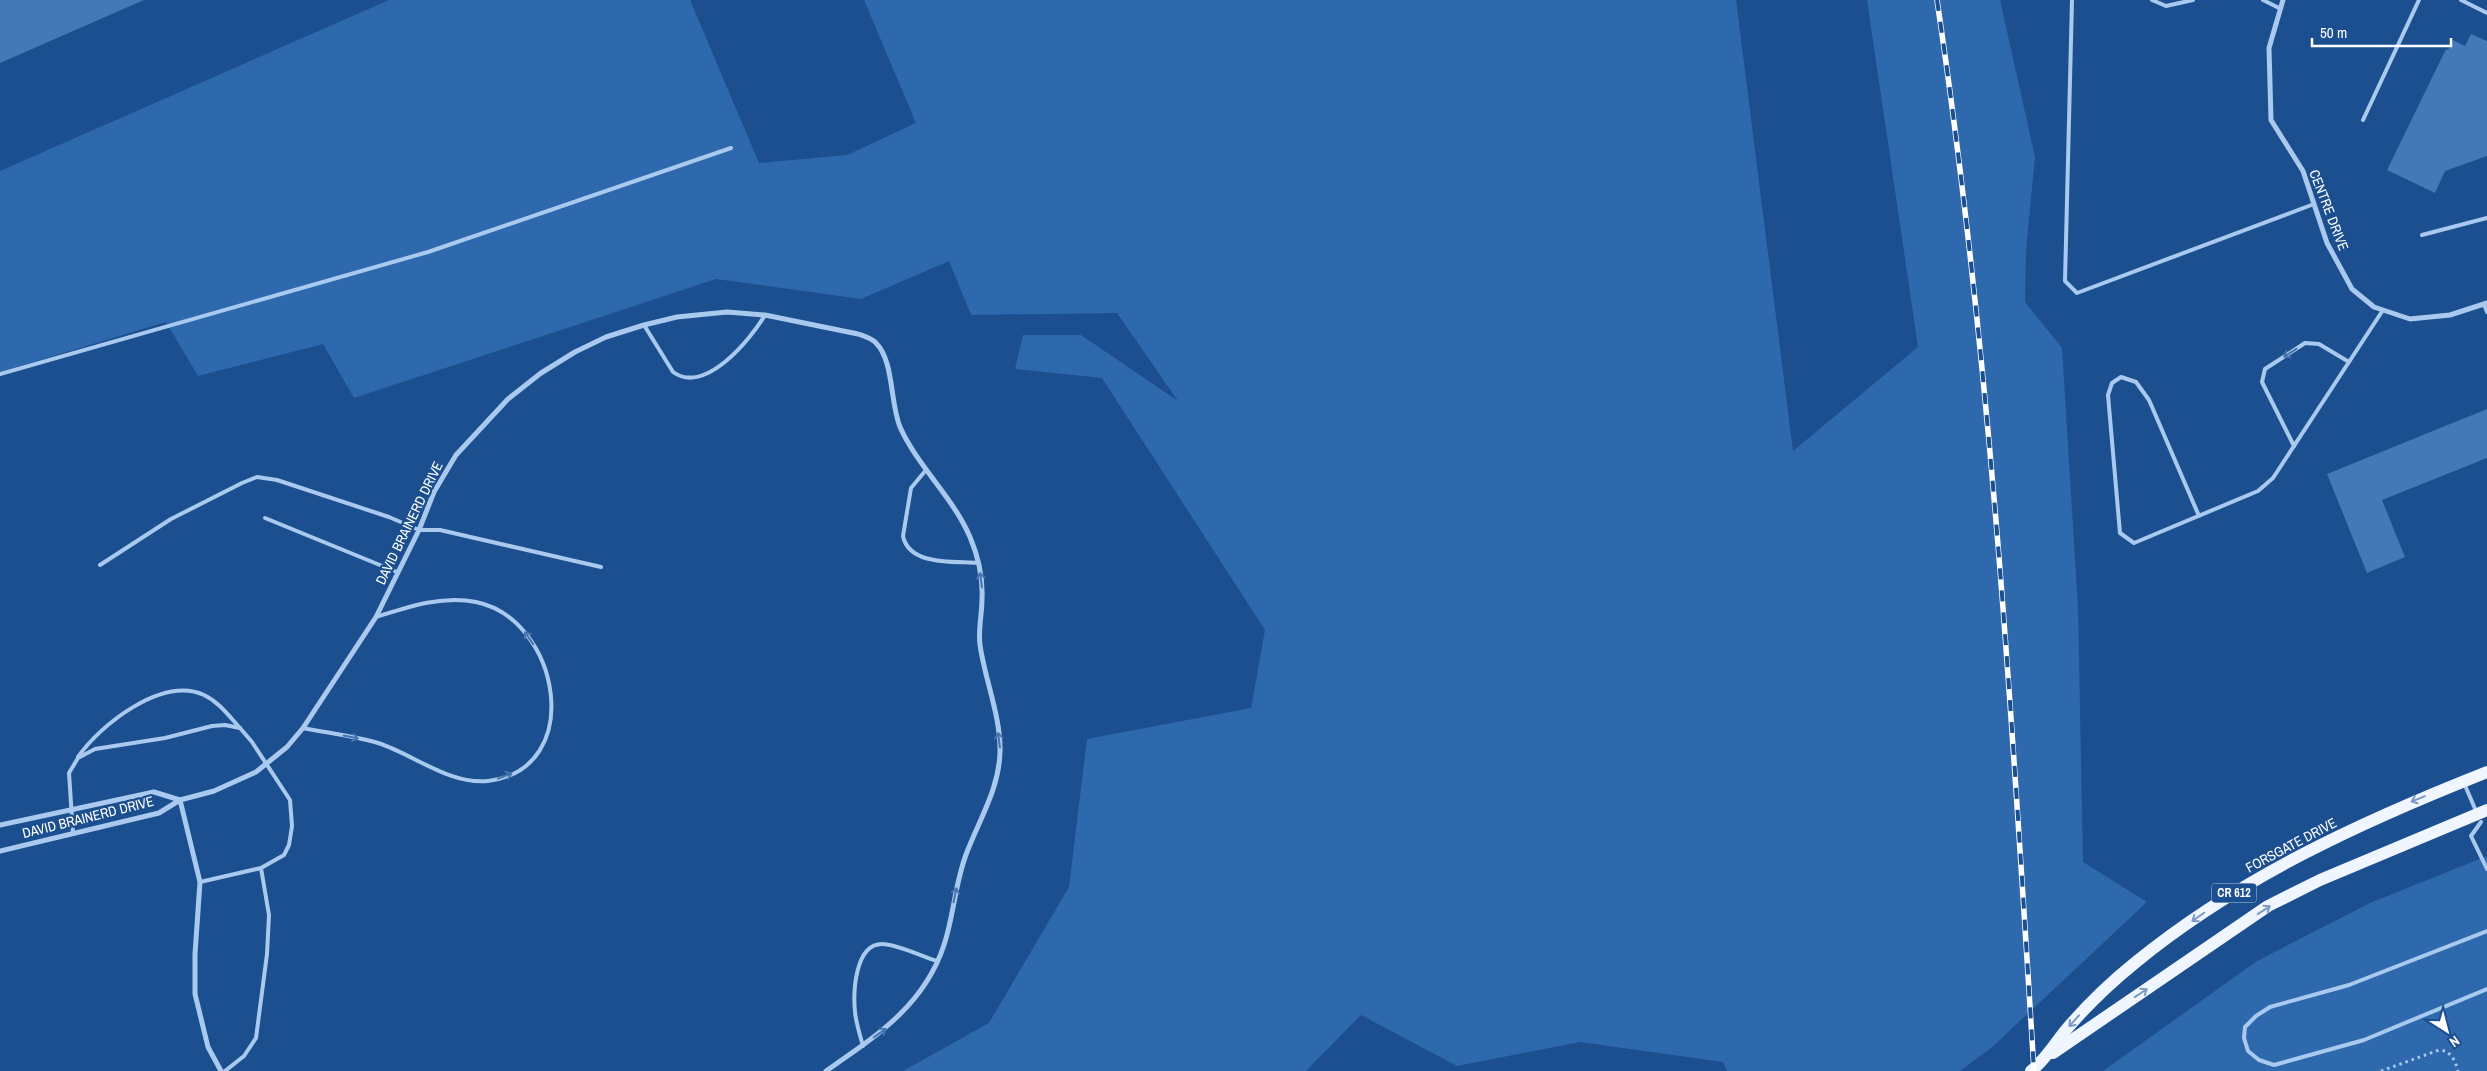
<svg xmlns="http://www.w3.org/2000/svg" width="2487" height="1071" font-family="'Archivo Narrow',sans-serif">
<style>
.green{fill:#2e69ad}
.building{fill:#4478b7}
.lines{fill:none;stroke-linecap:round;stroke-linejoin:round}
.path{stroke:#a9c9ee;stroke-width:3;stroke-dasharray:2.5 4;stroke-linecap:butt}
.lane{stroke:#a9c9ee;stroke-width:4}
.street{stroke:#a9c9ee;stroke-width:5}
.primary{stroke:#f0f6ff;stroke-width:12}
.rail-casing{stroke:#fff;stroke-width:5.5}
.rail{stroke:#1b4f8f;stroke-width:4;stroke-dasharray:11;stroke-linecap:butt}
.oneway{stroke:#4674ac}
.oneway2{stroke:#7b9ac1}
.labels{text-anchor:middle;stroke-width:4.5;stroke-linejoin:round;paint-order:stroke}
.shield{fill:#1b4f8f;stroke:#bbcadd;stroke-width:1}
.shield-label{font-size:12px;font-weight:bold;fill:#fff}
.street-label{font-size:14px;fill:#fff;stroke:#1b4f8f}
</style>
<rect width="100%" height="100%" fill="#1b4f8f"/>
<!-- green -->
<g class="green">
<path d="M389 0H690L759 163 847 155 916 123 864 0H1736L1793 451 1918 347 1867 0H2000L2035 157 2026 250 2025 302 2062 348 2078 608 2083 862 2147 902 1991 1048 1960 1071H1727L1723 1062 1580 1042 1457 1066 1361 1015 1306 1071H903L989 1023 1069 887 1087 739 1251 708 1265 630 1102 378 1015 369 1023 335H1081L1178 401 1117 313 971 315 949 261 861 299 716 279 354 398 323 344 198 376 166 322 0 372V171Z"/>
<path d="M2487 856V1071H2103L2257 961 2370 903Z"/>
</g>
<!-- building -->
<g class="building">
<path d="M0 0H144L0 63Z"/>
<path d="M2471 34 2487 41V156L2445 171 2435 193 2387 170 2446 49 2448 50 2453 40 2465 46Z"/>
<path d="M2487 409V458L2382 500 2405 557 2367 573 2327 474Z"/>
</g>
<g class="lines">
<!-- path -->
<path class="path" d="M2381 1071 2439 1050C2451 1051 2455 1060 2458 1071"/>
<!-- lane -->
<g class="lane">
<path d="M2072 0 2065 281 2077 293 2314 204"/>
<path d="M2152 0 2166 6 2193 0"/>
<path d="M2263 0 2279 8"/>
<path d="M2461 0 2487 13"/>
<path d="M2363 120 2419 0"/>
<path d="M2422 235 2487 218"/>
<path d="M2484 304 2487 312"/>
<path d="M644 325 673 372C705 395 750 340 765 315"/>
<path d="M0 374 428 252 731 148"/>
<path d="M2294 446 2262 382 2265 369 2305 343 2319 344 2349 362"/>
<path d="M926 470 911 488 903 536C909 566 954 561 978 563"/>
<path d="M2199 516 2149 400 2136 382 2121 377 2112 383 2108 395 2120 533 2134 543 2258 491 2273 478 2383 310"/>
<path d="M265 518 397 572"/>
<path d="M100 565 171 519 242 483 257 477 277 480 389 517 419 530H440L601 567"/>
<path d="M303 728C328 733 354 736 378 743 413 754 449 785 488 781 587 769 560 619 476 602 442 595 408 607 376 617"/>
<path d="M78 757C100 725 162 676 204 695 219 702 229 716 240 728"/>
<path d="M2464 783 2476 811"/>
<path d="M2481 822 2471 836 2487 869"/>
<path d="M73 833 69 773 78 758 95 749 165 738 212 726 225 725 240 728 252 742 290 800 292 826 289 845 284 855 261 868 200 882"/>
<path d="M2487 931 2349 985 2270 1007 2256 1016 2245 1027 2244 1038 2248 1051 2259 1060 2274 1065 2364 1040 2487 989"/>
<path d="M863 1046C860 1035 856 1023 855 1012 853 992 855 944 882 944 897 944 923 957 937 961"/>
<path d="M225 1071 244 1056 256 1038 267 954 269 915 261 868"/>
</g>
<!-- street -->
<g class="street">
<path d="M2283 0 2269 48 2271 120 2303 171 2327 243 2352 289 2374 307 2410 319 2450 315 2487 303"/>
<path d="M180 800 200 882 195 954V994L208 1047 221 1071"/>
<path d="M0 825 154 792 180 800"/>
<path d="M0 851 159 813 180 800 214 791 256 772 287 747 303 728 376 617 419 530 434 492 456 455 508 399 541 373 575 352 606 337 644 325 677 317 727 312 765 315 858 334C864 336 871 338 876 343 894 361 890 403 900 427 918 467 953 497 970 537 978 556 983 578 982 599 982 614 978 630 980 645 985 680 1001 717 1000 752 999 789 980 818 967 852 955 882 954 915 944 945 924 1006 875 1037 826 1071"/>
</g>
<!-- primary -->
<g class="primary">
<path d="M2053 1053 2268 906 2320 880 2487 810"/>
<path d="M2031 1071C2045 1060 2054 1045 2065 1031 2086 1006 2110 983 2136 962 2240 877 2363 821 2487 772"/>
</g>
<defs>
<path id="rail" d="M1937 0C1990 355 2012 713 2034 1071"/>
</defs>
<!-- rail casing -->
<use href="#rail" class="rail-casing"/>
<!-- rail -->
<use href="#rail" class="rail"/>
</g>
<!-- one-way arrows -->
<defs><path id="oneway-shaft" d="M-6 0H5M1.5-3L5.5 0L1.5 3" fill="none" stroke-width="1.6" stroke-linecap="round" stroke-linejoin="round" transform="scale(1.25)"/></defs>
<g class="oneway">
<use href="#oneway-shaft" transform="translate(2290 353) rotate(147)"/>
<use href="#oneway-shaft" transform="translate(981 580) rotate(-97)"/>
<use href="#oneway-shaft" transform="translate(529 638) rotate(-125)"/>
<use href="#oneway-shaft" transform="translate(351 737) rotate(11)"/>
<use href="#oneway-shaft" transform="translate(999 740) rotate(-97)"/>
<use href="#oneway-shaft" transform="translate(505 776) rotate(-21)"/>
<use href="#oneway-shaft" transform="translate(955 895) rotate(-79)"/>
<use href="#oneway-shaft" transform="translate(880 1033) rotate(-35)"/>
</g>
<g class="oneway2">
<use href="#oneway-shaft" transform="translate(2418 799) rotate(158)"/>
<use href="#oneway-shaft" transform="translate(2264 910) rotate(-33)"/>
<use href="#oneway-shaft" transform="translate(2198 917) rotate(145)"/>
<use href="#oneway-shaft" transform="translate(2141 993) rotate(-34)"/>
<use href="#oneway-shaft" transform="translate(2074 1021) rotate(132)"/>
</g>
<g class="labels">
<!-- shield labels -->
<rect class="shield" x="2211.5" y="883.5" width="45" height="19" rx="4"/>
<g class="shield-label">
<text x="2234" y="897">CR 612</text>
</g>
<!-- street labels -->
<g class="street-label">
<text transform="translate(2329 210) rotate(69)" y="5">CENTRE DRIVE</text>
<text transform="translate(409 523) rotate(-64)" y="5">DAVID BRAINERD DRIVE</text>
<text transform="translate(88 817) rotate(-14)" y="5">DAVID BRAINERD DRIVE</text>
<text transform="translate(2291 845) rotate(-28)" y="5">FORSGATE DRIVE</text>
</g>
</g>
<!-- north arrow -->
<g transform="translate(2447 1031) rotate(144)" stroke="#1b4f8f" stroke-width="4" paint-order="stroke">
<path d="M0-4L9 19L0 12L-9 19Z" fill="#ffffff"/>
<text y="-8" font-size="14" font-weight="bold" text-anchor="middle" fill="#ffffff">N</text>
</g>
<!-- scale -->
<path d="M2312 38v8h139v-8" fill="none" stroke="#ffffff" stroke-width="2.5"/>
<text x="2320" y="38" font-size="15" fill="#ffffff" stroke="#1b4f8f" stroke-width="4" paint-order="stroke">50 m</text>
</svg>
